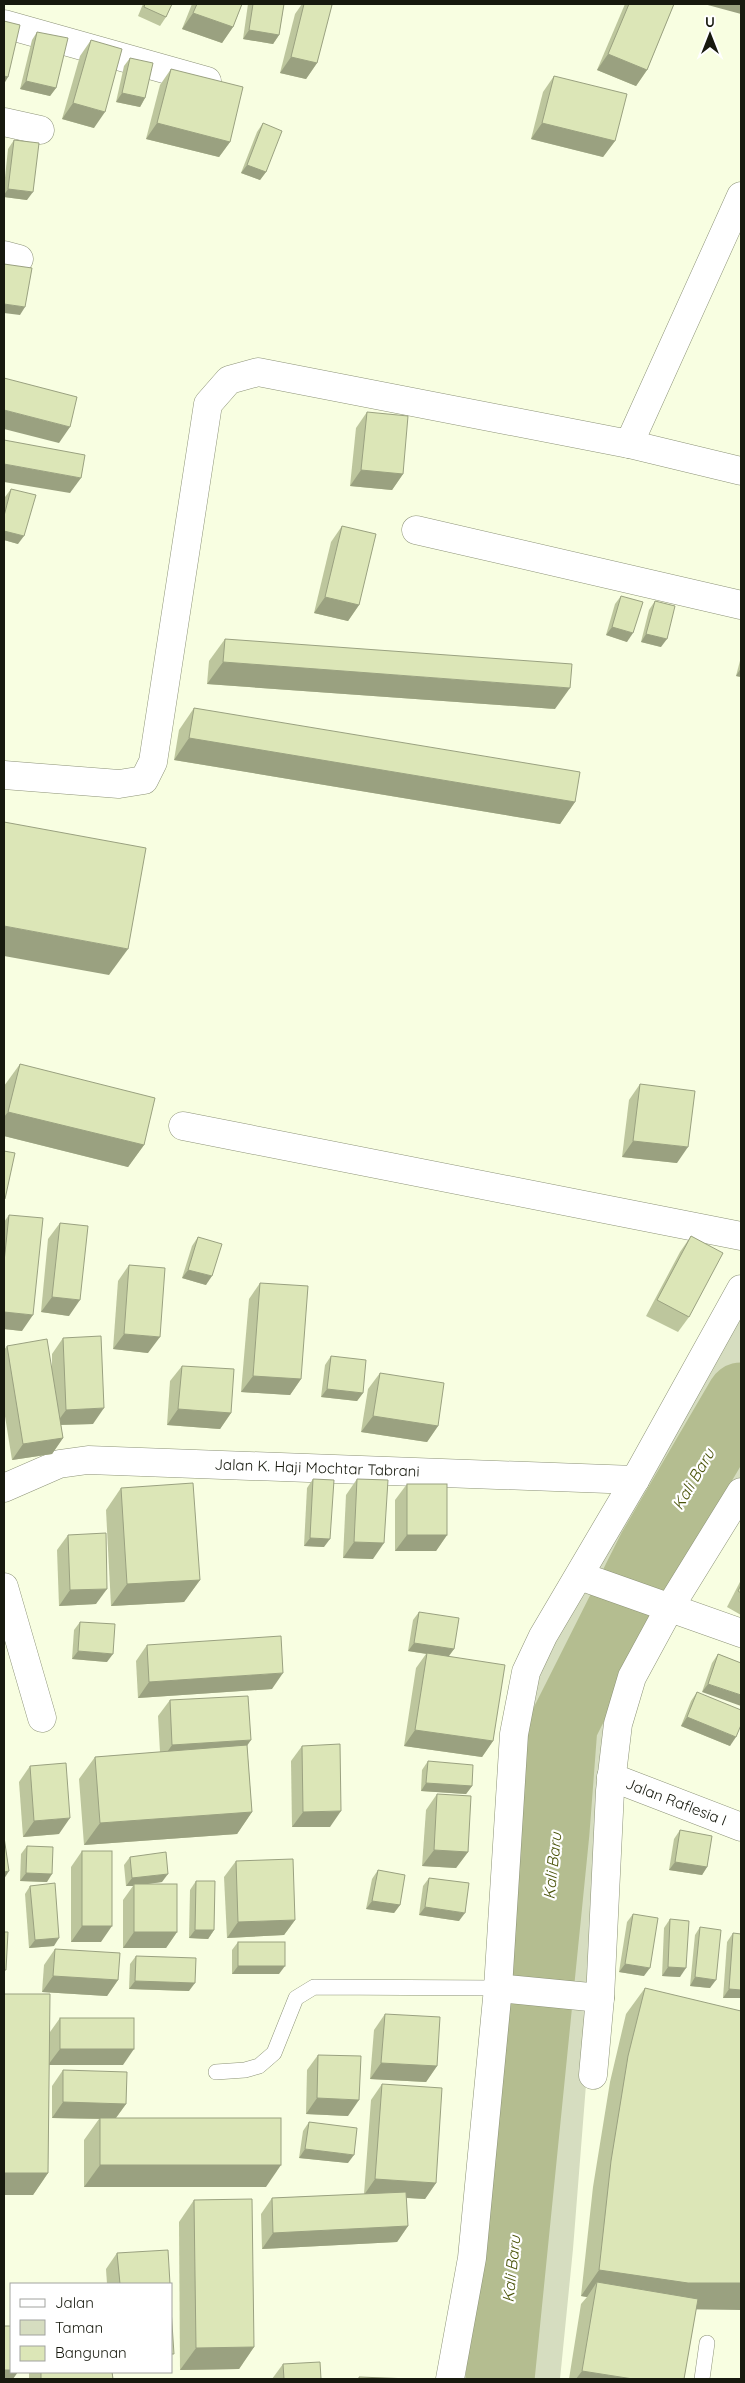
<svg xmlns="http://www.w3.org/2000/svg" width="745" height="2383" font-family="Quicksand,sans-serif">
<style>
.green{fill:#d6ddc0}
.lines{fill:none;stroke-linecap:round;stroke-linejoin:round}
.river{stroke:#b4bd90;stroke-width:69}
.lane-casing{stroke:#8d9378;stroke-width:16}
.street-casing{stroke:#8d9378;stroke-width:29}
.lane{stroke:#fff;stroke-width:15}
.street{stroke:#fff;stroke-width:28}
.wall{fill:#bdc69d}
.shaded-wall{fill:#9aa180}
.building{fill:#dce6b7;stroke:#9aa180}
.labels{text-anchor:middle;stroke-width:4.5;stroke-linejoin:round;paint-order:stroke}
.street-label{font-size:15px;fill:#17190e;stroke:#fff}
.water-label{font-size:16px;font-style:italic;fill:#4b540a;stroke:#fff}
</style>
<rect width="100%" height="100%" fill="#f8fee1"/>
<!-- green -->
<path class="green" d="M741 1289V1479L625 1673 593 1996 573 2249 560 2379H450L519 1701Z"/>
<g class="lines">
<!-- river -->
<path class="river" d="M500 2379 555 1832 563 1726 652 1549 741 1397"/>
<defs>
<g id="lane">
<path d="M216 2072 245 2070 259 2066 274 2053 296 1998 314 1987 498 1988"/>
<path d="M702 2379 707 2343"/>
</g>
<g id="street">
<path d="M4 24 207 81"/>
<path d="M4 122 40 130"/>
<path d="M4 255 19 259"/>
<path d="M629 444 741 471"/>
<path d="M416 530 741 605"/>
<path d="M4 775 119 784 144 780 153 762 208 404 229 380 258 372 629 444 741 196"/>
<path d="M183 1126 741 1236"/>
<path d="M4 1488 59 1464 88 1460 635 1480"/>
<path d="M580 1576 741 1633"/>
<path d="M4 1587 42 1718"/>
<path d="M611 1777 741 1827"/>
<path d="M498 1988 600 1998"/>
<path d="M593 2075 600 1998 610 1791 618 1724 632 1677 670 1607 741 1492"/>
<path d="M450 2379 472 2258 498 1988 514 1734 526 1672 543 1636 635 1480 741 1289"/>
</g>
</defs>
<!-- lane casing -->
<use href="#lane" class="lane-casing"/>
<!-- street casing -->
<use href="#street" class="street-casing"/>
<!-- lane -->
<use href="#lane" class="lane"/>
<!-- street -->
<use href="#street" class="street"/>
</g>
<!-- wall -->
<g class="wall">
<path d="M143 4H172L166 17 160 26 138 16Z"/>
<path d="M192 4H242L233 27 222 43 182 29Z"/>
<path d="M248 4H284L279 35 273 44 243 39Z"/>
<path d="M302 4H329L317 63 306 79 280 73 295 14Z"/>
<path d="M625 4H674L647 70 636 86 597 70Z"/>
<path d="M37 32 56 88 50 96 20 89 32 40Z"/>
<path d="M91 40 94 128 62 119 80 56Z"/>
<path d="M130 58 145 98 140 107 116 102 124 66Z"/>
<path d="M171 69 230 142 219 157 146 139 160 85Z"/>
<path d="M554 76 615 141 603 157 531 139 543 92Z"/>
<path d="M263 123 266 172 260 180 241 173 257 132Z"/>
<path d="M14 140 27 200 4 197V187L8 149Z"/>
<path d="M367 412 403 474 392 490 350 486 356 428Z"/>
<path d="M11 489 18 544 4 540V502L5 497Z"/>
<path d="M342 526 359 605 348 621 314 613 331 542Z"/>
<path d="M621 596 627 642 606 635 615 604Z"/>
<path d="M655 601 661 647 641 642 649 610Z"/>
<path d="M225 639 555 709 207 684 209 661Z"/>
<path d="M741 657V677L736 676Z"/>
<path d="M194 708 575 802 560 824 174 760 179 730Z"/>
<path d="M20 1064 144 1145 128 1167 4 1136V1086Z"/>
<path d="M640 1084 677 1163 622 1157 629 1100Z"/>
<path d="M9 1215 22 1331 4 1329V1222Z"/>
<path d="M60 1223 69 1316 41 1312 48 1239Z"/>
<path d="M691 1236 689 1317 678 1332 646 1316 680 1252Z"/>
<path d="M198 1237 206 1285 182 1278 192 1246Z"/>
<path d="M129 1265 148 1353 113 1349 118 1281Z"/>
<path d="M260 1283 301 1379 290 1395 241 1392 249 1299Z"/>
<path d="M63 1338 93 1424 61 1425 63 1438 52 1454 12 1460 4 1410V1350L7 1346 52 1373V1354Z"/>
<path d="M331 1356 363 1393 357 1401 321 1397 325 1365Z"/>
<path d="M182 1366 231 1413 220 1429 167 1425 170 1381Z"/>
<path d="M380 1373 438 1426 427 1442 361 1432 368 1389Z"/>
<path d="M313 1479 324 1547 304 1546 307 1488Z"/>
<path d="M357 1479 373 1559 343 1558 346 1495Z"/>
<path d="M407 1484 447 1535 436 1551H395V1500Z"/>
<path d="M121 1488 200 1580 184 1602 111 1606 106 1510Z"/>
<path d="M68 1535 96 1604 59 1606 57 1550Z"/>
<path d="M741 1580V1615L727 1607Z"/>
<path d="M419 1612 454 1649 449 1656 493 1741 482 1757 404 1746 416 1668 426 1654 408 1651 413 1620Z"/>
<path d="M80 1622 107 1662 72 1659 74 1630Z"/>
<path d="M147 1645 272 1689 138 1698 136 1661Z"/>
<path d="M718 1654 741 1663 702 1692 712 1663Z"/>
<path d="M697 1692 730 1746 681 1726 691 1701Z"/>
<path d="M170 1700 247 1745 252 1812 237 1834 84 1845 79 1779 95 1757 160 1752 158 1716Z"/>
<path d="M302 1746 330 1827H292L291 1761Z"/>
<path d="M428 1761 472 1786 466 1794 421 1791 422 1770Z"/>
<path d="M30 1766 59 1834 23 1837 19 1782Z"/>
<path d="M437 1794 468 1852 456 1868 422 1866 426 1810Z"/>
<path d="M680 1830 707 1867 702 1875 669 1870 674 1839Z"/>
<path d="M27 1846 47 1882 20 1881 21 1854Z"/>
<path d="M82 1851 101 1942H71V1867Z"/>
<path d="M130 1857 162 1882 143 1884 177 1932 166 1948H123V1900L133 1886H126L124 1865Z"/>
<path d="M236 1861 295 1920 284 1935 227 1938 224 1877Z"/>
<path d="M378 1870 400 1905 394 1913 366 1909 372 1879Z"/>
<path d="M429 1878 459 1921 419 1915 423 1886Z"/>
<path d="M196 1881 214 1930 208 1939 189 1938 190 1890Z"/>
<path d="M30 1886 54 1946 29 1948 25 1894Z"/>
<path d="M633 1914 644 1976 619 1972 627 1922Z"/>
<path d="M670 1919 680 1977 662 1976 664 1928Z"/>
<path d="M700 1927 710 1988 690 1986 695 1935Z"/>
<path d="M733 1933 741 1998H723L727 1942Z"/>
<path d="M238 1942 279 1974H232V1950Z"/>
<path d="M55 1949 118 1980 107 1996 42 1992 44 1965Z"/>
<path d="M136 1956 189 1991 129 1989 130 1964Z"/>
<path d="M645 1988 696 2309 684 2379H569L581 2304 587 2297 581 2296 593 2187 610 2082 626 2014Z"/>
<path d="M385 2014 437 2066 426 2082 370 2079 374 2030Z"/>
<path d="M60 2018 123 2065H49L48 2173 33 2195 50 2032Z"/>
<path d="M318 2055 348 2116 306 2114 307 2070Z"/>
<path d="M63 2070 126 2104 116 2118 266 2187H84V2140L99 2119 52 2118V2086Z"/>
<path d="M382 2084 436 2183 425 2199 406 2198 408 2226 397 2242 262 2249 261 2214 272 2198 364 2194 371 2100Z"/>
<path d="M309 2122 348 2163 299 2158 303 2131Z"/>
<path d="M194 2200 254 2347 239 2369 180 2370 179 2222Z"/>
<path d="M117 2253 170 2284H107L106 2269Z"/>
<path d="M283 2364 321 2379H272Z"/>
<rect x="29" y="2372" width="84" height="7"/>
</g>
<!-- shaded-wall -->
<g class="shaded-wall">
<path d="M704 4H741V14Z"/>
<path d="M193 13 233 27 222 43 182 29Z"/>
<path d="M249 30 279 35 273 44 243 39Z"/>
<path d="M608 54 647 70 636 86 597 70Z"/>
<path d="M291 57 317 63 306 79 280 73Z"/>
<path d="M4 76 8 77 4 84Z"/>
<path d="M26 81 56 88 50 96 20 89Z"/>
<path d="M122 93 145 98 140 107 116 102Z"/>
<path d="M73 103 105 112 94 128 62 119Z"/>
<path d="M157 123 230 142 219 157 146 139Z"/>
<path d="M542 123 615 141 603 157 531 139Z"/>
<path d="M247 165 266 172 260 180 241 173Z"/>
<path d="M8 189 33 192 27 200 4 197V195Z"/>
<path d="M4 304 25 307 20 315 4 313Z"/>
<path d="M4 410 70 427 59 443 4 429Z"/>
<path d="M4 464 81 478 70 493 4 482Z"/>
<path d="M361 470 403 474 392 490 350 486Z"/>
<path d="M4 531 24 536 18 544 4 540Z"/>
<path d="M325 597 359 605 348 621 314 613Z"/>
<path d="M612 627 633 633 627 642 606 635Z"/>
<path d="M646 634 667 639 661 647 641 642Z"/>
<path d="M223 662 570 688 555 709 207 684Z"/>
<path d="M741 668V677L736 676Z"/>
<path d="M189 738 575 802 560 824 174 760Z"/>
<path d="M4 926 128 949 109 975 4 956Z"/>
<path d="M8 1112 144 1145 128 1167 4 1136V1117Z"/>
<path d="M633 1141 688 1147 677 1163 622 1157Z"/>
<path d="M188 1270 212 1276 206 1285 182 1278Z"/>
<path d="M52 1297 80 1300 69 1316 41 1312Z"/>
<path d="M4 1312 33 1315 22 1331 4 1329Z"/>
<path d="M124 1334 160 1337 148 1353 113 1349Z"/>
<path d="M253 1376 301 1379 290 1395 241 1392Z"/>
<path d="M327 1389 363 1393 357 1401 321 1397Z"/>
<path d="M104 1408 93 1424 55 1425 66 1410Z"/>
<path d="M178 1409 231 1413 220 1429 167 1425Z"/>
<path d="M373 1416 438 1426 427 1442 361 1432Z"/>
<path d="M63 1438 52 1454 12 1460 23 1444Z"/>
<path d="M407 1535H447L436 1551H395Z"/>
<path d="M310 1538 330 1539 324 1547 304 1546Z"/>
<path d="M354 1542 384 1543 373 1559 343 1558Z"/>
<path d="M200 1580 184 1602 111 1606 127 1584Z"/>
<path d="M107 1589 96 1604 59 1606 70 1590Z"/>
<path d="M414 1643 454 1649 448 1657 408 1651Z"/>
<path d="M78 1651 113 1654 107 1662 72 1659Z"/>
<path d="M283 1673 272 1689 138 1698 149 1682Z"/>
<path d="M708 1684 741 1695V1706L702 1692Z"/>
<path d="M687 1717 736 1737 730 1746 681 1726Z"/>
<path d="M415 1730 493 1741 482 1757 404 1746Z"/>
<path d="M251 1740 240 1756 161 1761 172 1745Z"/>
<path d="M426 1783 472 1786 466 1794 421 1791Z"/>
<path d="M341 1811 330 1827H292L303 1812Z"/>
<path d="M252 1812 237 1834 84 1845 100 1823Z"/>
<path d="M70 1818 59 1834 23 1837 34 1821Z"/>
<path d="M434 1850 468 1852 456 1868 422 1866Z"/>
<path d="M675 1862 707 1867 702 1875 669 1870Z"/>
<path d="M9 1871 4 1879V1872Z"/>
<path d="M26 1873 52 1874 47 1882 20 1881Z"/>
<path d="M168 1874 162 1882 134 1886V1884L133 1886H126L132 1878Z"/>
<path d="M372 1901 400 1905 394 1913 366 1909Z"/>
<path d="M425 1907 465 1913 459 1921 419 1915Z"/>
<path d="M295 1920 284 1935 227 1938 238 1922Z"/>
<path d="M82 1926H112L101 1942H71Z"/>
<path d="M195 1930H214L208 1939 189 1938Z"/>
<path d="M134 1932H177L166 1948H123Z"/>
<path d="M59 1938 54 1946 29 1948 35 1940Z"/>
<path d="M625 1964 650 1968 644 1976 619 1972Z"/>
<path d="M238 1966H285L279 1974H232Z"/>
<path d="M668 1967 686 1968 680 1977 662 1976Z"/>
<path d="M53 1976 118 1980 107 1996 42 1992Z"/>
<path d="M695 1977 716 1980 710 1988 690 1986Z"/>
<path d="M135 1981 195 1983 189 1991 129 1989Z"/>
<path d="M729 1989 741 1990V1998H723Z"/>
<path d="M60 2049H134L123 2065H48Z"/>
<path d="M381 2063 437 2066 426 2082 370 2079Z"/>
<path d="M317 2098 359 2100 348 2116 306 2114Z"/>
<path d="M63 2102 126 2104 115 2119 52 2118Z"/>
<path d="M305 2149 354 2155 348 2163 299 2158Z"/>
<path d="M100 2165H281L266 2187H84Z"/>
<path d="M4 2173H48L33 2195H4Z"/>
<path d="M375 2179 436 2183 425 2199 364 2195Z"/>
<path d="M408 2226 397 2242 262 2249 273 2233Z"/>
<path d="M599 2270 741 2283V2310L669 2309 597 2282 587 2297 581 2296Z"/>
<path d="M254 2347 239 2369 180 2370 196 2348Z"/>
<path d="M4 2370H11V2372H18L13 2379H4Z"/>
<path d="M582 2371 633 2379H576Z"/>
<path d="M114 2372H135L113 2373Z"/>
</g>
<!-- building -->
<g class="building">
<path d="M145 4H172L166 17 144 7Z"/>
<path d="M197 4H242L233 27 193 13Z"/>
<path d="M253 4H284L279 35 249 30Z"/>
<path d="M304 4H329L332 5 317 63 291 57Z"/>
<path d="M629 4H674L647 70 608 54Z"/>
<path d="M4 21 20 25 8 77 4 76Z"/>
<path d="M37 32 68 38 56 88 26 81Z"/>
<path d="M91 40 122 49 105 112 73 103Z"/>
<path d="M130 58 153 63 145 98 122 93Z"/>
<path d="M171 69 243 87 230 142 157 123Z"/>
<path d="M554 76 627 94 615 141 542 123Z"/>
<path d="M263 123 282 131 266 172 247 165Z"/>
<path d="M14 140 39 143 33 192 8 189Z"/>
<path d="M4 264 32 268 25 307 4 304Z"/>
<path d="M4 378 77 397 70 427 4 410Z"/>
<path d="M367 412 408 416 403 474 361 470Z"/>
<path d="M4 440 85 455 81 478 4 464Z"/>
<path d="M11 489 36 495 24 536 4 531V516Z"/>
<path d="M342 526 376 534 359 605 325 597Z"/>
<path d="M621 596 643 602 633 633 612 627Z"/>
<path d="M655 601 675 606 667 639 646 634Z"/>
<path d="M225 639 572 664 570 688 223 662Z"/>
<path d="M194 708 580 772 575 802 189 738Z"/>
<path d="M4 822 146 848 128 949 4 926Z"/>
<path d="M20 1064 155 1098 144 1145 8 1112Z"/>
<path d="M640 1084 695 1091 688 1147 633 1141Z"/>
<path d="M4 1151 15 1153 5 1199H4Z"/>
<path d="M9 1215 43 1218 33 1315 4 1312V1262Z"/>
<path d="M60 1223 88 1226 80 1300 52 1297Z"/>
<path d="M691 1236 723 1253 689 1317 657 1300Z"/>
<path d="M198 1237 222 1244 212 1276 188 1270Z"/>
<path d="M129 1265 165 1268 160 1337 124 1334Z"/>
<path d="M260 1283 308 1286 301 1379 253 1376Z"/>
<path d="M101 1336 104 1408 66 1410 63 1338Z"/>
<path d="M47 1339 63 1438 23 1444 7 1346Z"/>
<path d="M331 1356 366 1360 363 1393 327 1389Z"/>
<path d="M182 1366 234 1369 231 1413 178 1409Z"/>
<path d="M380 1373 444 1383 438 1426 373 1416Z"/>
<path d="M313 1479 334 1480 330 1539 310 1538Z"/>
<path d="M357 1479 388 1480 384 1543 354 1542Z"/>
<path d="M193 1483 200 1580 127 1584 121 1488Z"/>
<rect x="407" y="1484" width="40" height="51"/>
<path d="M106 1533 107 1589 70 1590 68 1535Z"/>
<path d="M741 1585V1593L738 1591Z"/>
<path d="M419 1612 459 1618 454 1649 414 1643Z"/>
<path d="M80 1622 115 1624 113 1654 78 1651Z"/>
<path d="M281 1636 283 1673 149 1682 147 1645Z"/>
<path d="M427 1653 505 1665 493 1741 415 1730Z"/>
<path d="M718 1654 741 1663V1695L708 1684Z"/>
<path d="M697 1692 741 1710V1725L736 1737 687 1717Z"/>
<path d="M248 1696 251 1740 172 1745 170 1700Z"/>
<path d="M340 1744 341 1811 303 1812 302 1746Z"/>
<path d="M247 1745 252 1812 100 1823 95 1757Z"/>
<path d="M428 1761 473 1765 472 1786 426 1783Z"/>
<path d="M66 1763 70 1818 34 1821 30 1766Z"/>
<path d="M437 1794 471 1796 468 1852 434 1850Z"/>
<path d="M680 1830 712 1836 707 1867 675 1862Z"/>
<path d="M4 1837 9 1871 4 1872Z"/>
<path d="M27 1846 53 1847 52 1874 26 1873Z"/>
<rect x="82" y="1851" width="30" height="75"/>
<path d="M166 1852 168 1874 132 1878 130 1857Z"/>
<path d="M293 1859 295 1920 238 1922 236 1861Z"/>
<path d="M378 1870 405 1875 400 1905 372 1901Z"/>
<path d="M429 1878 469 1883 465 1913 425 1907Z"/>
<path d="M196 1881H215L214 1930H195Z"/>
<path d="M55 1883 59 1938 35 1940 30 1886Z"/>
<rect x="134" y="1884" width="43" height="48"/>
<path d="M633 1914 658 1918 650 1968 625 1964Z"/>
<path d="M670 1919 689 1921 686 1968 668 1967Z"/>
<path d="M700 1927 721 1930 716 1980 695 1977Z"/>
<path d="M4 1932H8L6 1970H4Z"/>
<path d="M733 1933 741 1934V1990L729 1989Z"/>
<rect x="238" y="1942" width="47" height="24"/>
<path d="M55 1949 120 1953 118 1980 53 1976Z"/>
<path d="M136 1956 196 1958 195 1983 135 1981Z"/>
<path d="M645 1988 741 2011V2283H688L599 2270 611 2161 628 2056Z"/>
<path d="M4 1994H50L48 2173H4Z"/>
<path d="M385 2014 440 2017 437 2066 381 2063Z"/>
<rect x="60" y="2018" width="74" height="31"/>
<path d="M318 2055 361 2056 359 2100 317 2098Z"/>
<path d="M63 2070 127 2072 126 2104 63 2102Z"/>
<path d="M382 2084 442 2088 436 2183 375 2179Z"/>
<rect x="100" y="2118" width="181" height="47"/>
<path d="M309 2122 357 2128 354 2155 305 2149Z"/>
<path d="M406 2192 408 2226 273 2233 272 2198Z"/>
<path d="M252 2199 254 2347 196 2348 194 2200Z"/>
<path d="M168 2250 170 2284H120L117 2253Z"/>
<path d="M597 2282 698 2299 684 2379H633L582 2371Z"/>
<path d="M171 2309 174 2354H171Z"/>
<rect x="4" y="2326" width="7" height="44"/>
<path d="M320 2362 321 2379H284L283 2364Z"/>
<path d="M41 2372H112L113 2379H41Z"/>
<path d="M359 2377 411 2379H359Z"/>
</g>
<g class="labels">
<!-- street labels -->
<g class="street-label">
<text transform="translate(317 1468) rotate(2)" y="5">Jalan K. Haji Mochtar Tabrani</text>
<text transform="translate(676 1802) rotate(21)" y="5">Jalan Raflesia I</text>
</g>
<!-- water labels -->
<g class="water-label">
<text transform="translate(693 1479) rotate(-60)" y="6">Kali Baru</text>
<text transform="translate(552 1866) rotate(-84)" y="6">Kali Baru</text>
<text transform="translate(511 2269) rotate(-84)" y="6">Kali Baru</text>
</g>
</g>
<!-- border -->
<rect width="745" height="2383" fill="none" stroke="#17190e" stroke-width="10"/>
<!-- legend -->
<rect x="10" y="2283" width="162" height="90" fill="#ffffff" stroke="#a2a39f"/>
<rect x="20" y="2299" width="25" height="8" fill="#ffffff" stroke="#a2a39f"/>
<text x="55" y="2308" font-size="15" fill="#17190e">Jalan</text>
<rect x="20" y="2320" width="25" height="15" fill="#d6ddc0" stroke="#a2a39f"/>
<text x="55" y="2333" font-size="15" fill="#17190e">Taman</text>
<rect x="20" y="2346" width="25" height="15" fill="#dce6b7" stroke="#a2a39f"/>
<text x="55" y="2358" font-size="15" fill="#17190e">Bangunan</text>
<!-- north arrow -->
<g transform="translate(710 35)" stroke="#ffffff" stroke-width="4" paint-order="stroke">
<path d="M0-4L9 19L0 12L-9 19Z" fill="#17190e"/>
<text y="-8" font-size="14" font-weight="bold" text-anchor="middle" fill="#17190e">U</text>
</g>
</svg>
